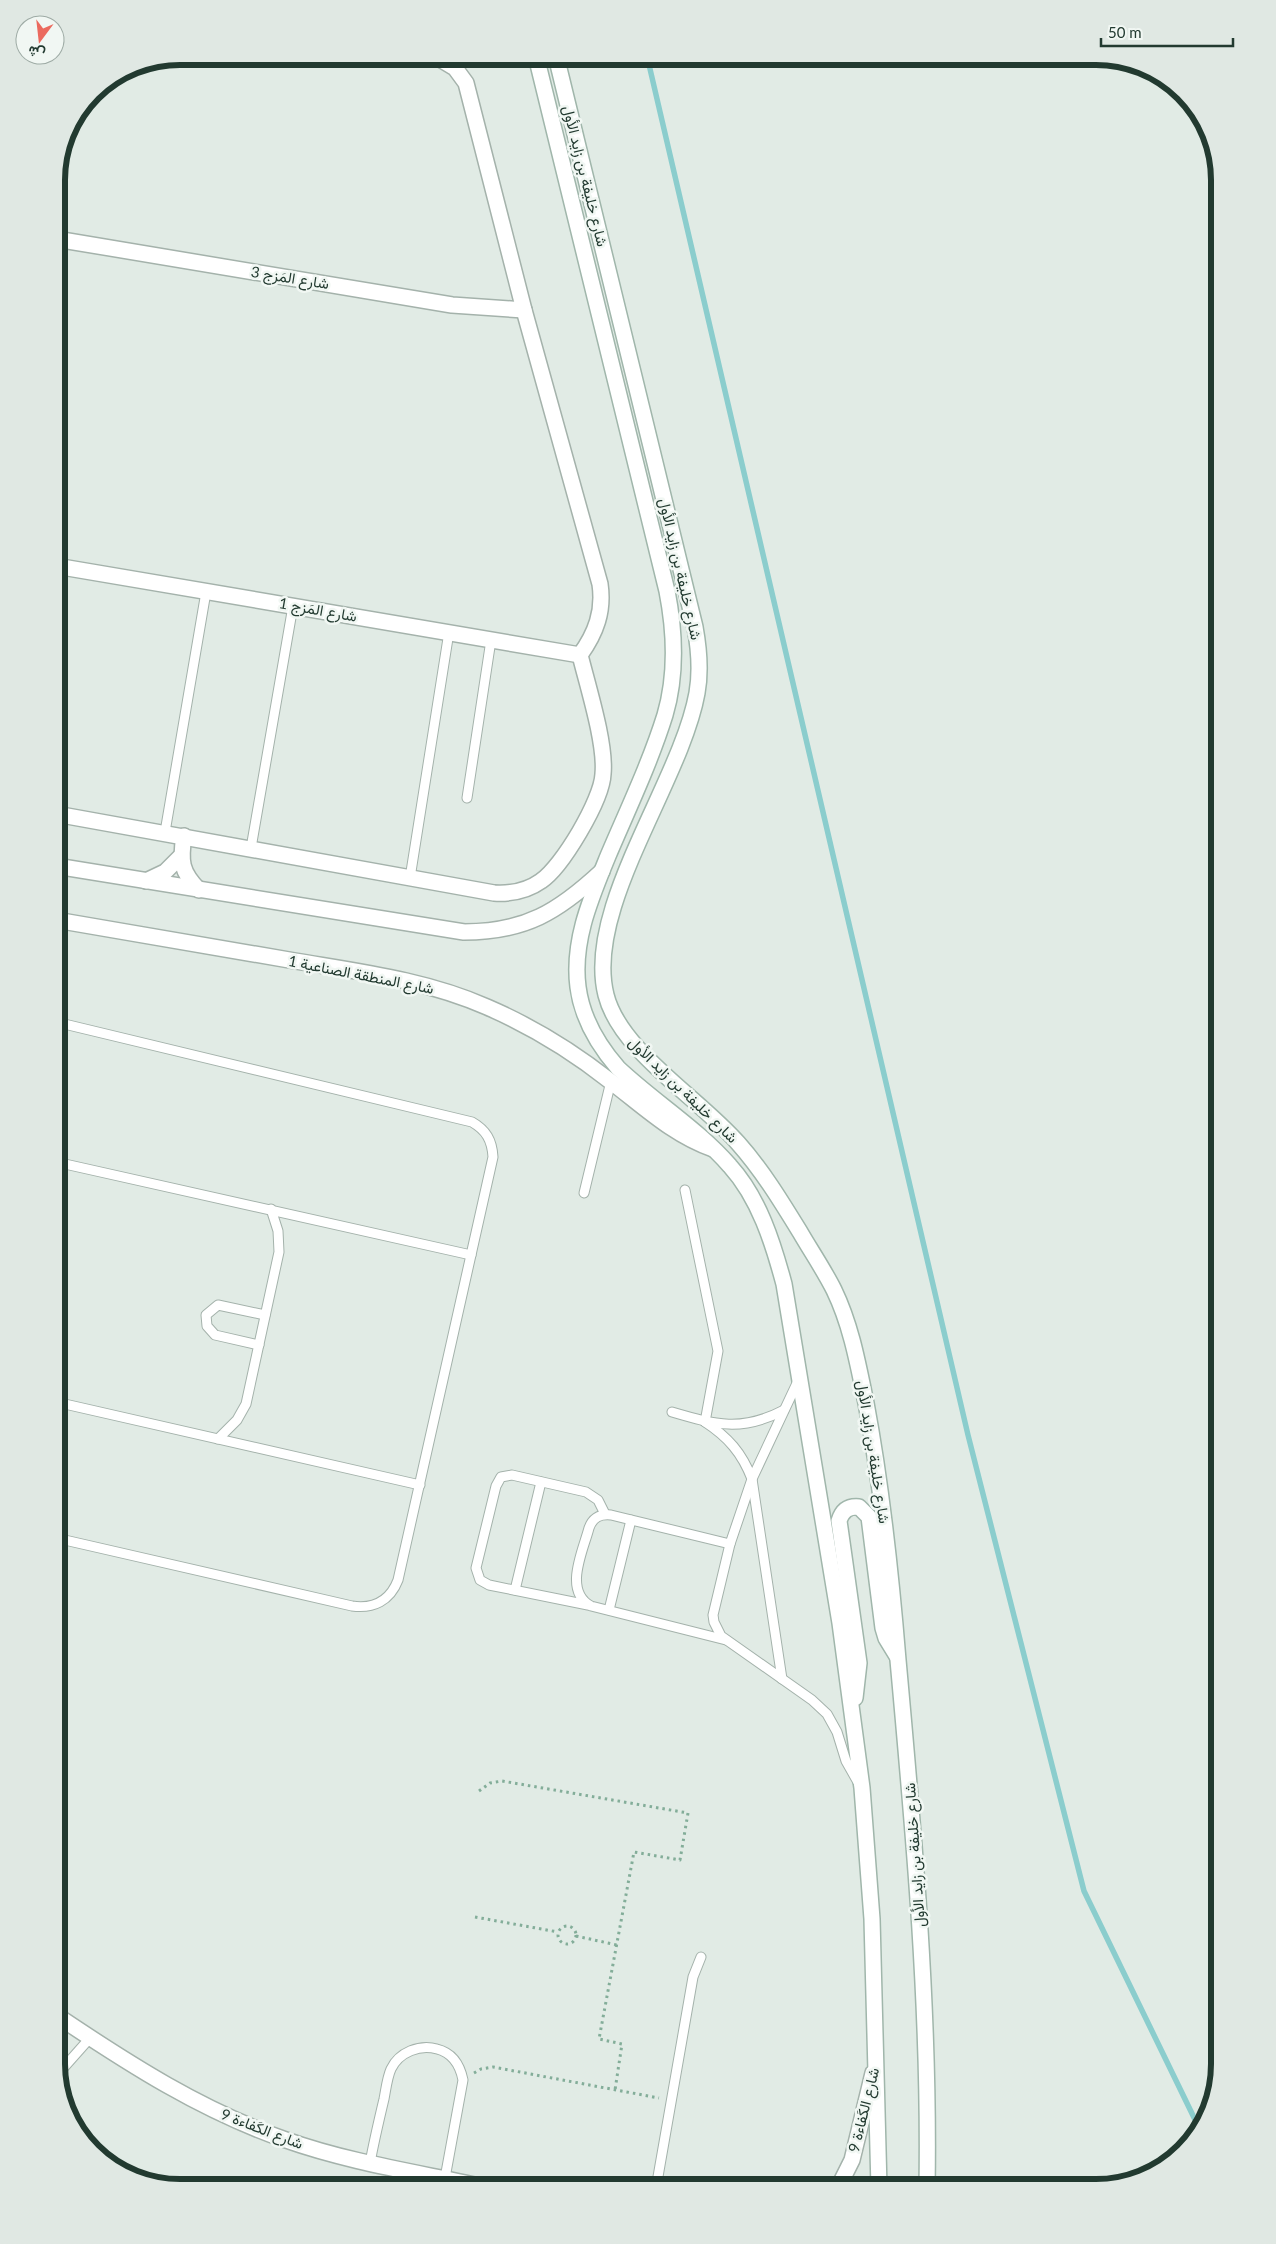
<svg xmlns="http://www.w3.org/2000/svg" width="1276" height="2244" font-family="Lato,Vazirmatn,sans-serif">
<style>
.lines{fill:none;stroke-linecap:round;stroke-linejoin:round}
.stream{stroke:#8bcdcd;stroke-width:5.5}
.service-casing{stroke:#a4b2ab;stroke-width:11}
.minor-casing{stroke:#a4b2ab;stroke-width:18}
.tertiary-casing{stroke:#a4b2ab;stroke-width:18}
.secondary-casing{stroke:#a0b6ab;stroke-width:18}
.path{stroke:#83ad99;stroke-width:3;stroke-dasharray:2.5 4;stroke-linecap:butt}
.service{stroke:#fff;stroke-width:9}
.minor{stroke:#fff;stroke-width:15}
.tertiary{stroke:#fff;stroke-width:15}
.secondary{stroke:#fff;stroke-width:15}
.labels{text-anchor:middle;stroke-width:5;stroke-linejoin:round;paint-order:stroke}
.street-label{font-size:15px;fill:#223a30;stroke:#f1f7f3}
.rim{fill:none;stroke:#223a30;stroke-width:6}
</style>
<rect width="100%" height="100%" fill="#e1ebe5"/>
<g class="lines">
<!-- stream -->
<path class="stream" d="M647 56 968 1435 1084 1891 1200 2130"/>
<defs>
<g id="service">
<path d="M467 798 491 640"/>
<path d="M165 832 206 592"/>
<path d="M251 848 293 606"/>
<path d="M410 878 449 632"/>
<path d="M56 1162 471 1255"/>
<path d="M685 1190 718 1351 705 1422"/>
<path d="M584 1193 611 1081"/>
<path d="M259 1345 215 1335 207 1326 206 1315 218 1305 265 1315"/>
<path d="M798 1381 752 1479 730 1544 713 1615 714 1622 721 1636 812 1700 827 1714 837 1732 846 1761 859 1784"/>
<path d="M56 1402 420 1485"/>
<path d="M672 1412C716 1425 742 1432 784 1410"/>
<path d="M705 1422C728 1437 742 1453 752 1479L782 1679"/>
<path d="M218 1439 237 1420 246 1404 279 1252 278 1231 271 1209"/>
<path d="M56 1538 352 1606C373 1609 390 1601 398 1580L493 1157C492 1140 486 1130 472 1122L56 1022"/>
<path d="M515 1590 541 1482"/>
<path d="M588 1605 489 1585 480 1580 476 1568 496 1486 501 1477 512 1475 586 1492 598 1500 605 1514"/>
<path d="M609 1610 631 1520"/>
<path d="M726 1640 591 1606C563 1591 583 1551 589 1528 593 1517 600 1514 611 1515L730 1544"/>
<path d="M58 2074 90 2038"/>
<path d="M370 2163C374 2141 379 2120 384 2099 386 2089 387 2078 391 2069 399 2052 420 2044 437 2049 453 2053 460 2065 463 2080L445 2178"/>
<path d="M656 2188 693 1977 701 1957"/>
</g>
<g id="minor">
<path d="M56 239 452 305 524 310"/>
<path d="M56 566 580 655"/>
<path d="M56 814 494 893C511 894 527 891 541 881 562 867 602 800 603 774 606 744 588 687 580 655 596 633 604 611 600 584L524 310 466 83 455 68 435 56"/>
<path d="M184 836C180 861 181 872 199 890"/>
<path d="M146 881 165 872 180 857"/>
<path d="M56 2015C129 2064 202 2111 286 2140 351 2163 421 2173 489 2188"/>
<path d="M838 2188 852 2160 873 2073"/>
</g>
<g id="tertiary">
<path d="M56 866 464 932C525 932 558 912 602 871"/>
<path d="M56 920C136 934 216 947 295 961 360 972 426 980 487 1007 531 1026 572 1051 610 1081 643 1106 673 1135 713 1149"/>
</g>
<g id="secondary">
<path d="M536 56 667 591C675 632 677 674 665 715 650 763 628 809 608 856 591 898 572 941 578 987 582 1018 598 1045 618 1068 654 1102 698 1129 730 1166 759 1198 773 1243 784 1284L840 1623 862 1788 872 1919 879 2188"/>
<path d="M556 56 695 627C699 649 701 671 697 693 681 782 584 908 606 995 620 1051 699 1098 738 1143 762 1170 781 1201 800 1232 811 1251 824 1270 834 1290 851 1325 858 1364 866 1403 882 1488 891 1574 898 1660 914 1835 930 2012 927 2188"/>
<path d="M855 1698 859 1663 839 1521C842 1511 848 1506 859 1507L869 1517 883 1628 886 1638 897 1656"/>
</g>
</defs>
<!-- service casing -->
<use href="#service" class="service-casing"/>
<!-- minor casing -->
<use href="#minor" class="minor-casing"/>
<!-- tertiary casing -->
<use href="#tertiary" class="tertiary-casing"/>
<!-- secondary casing -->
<use href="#secondary" class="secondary-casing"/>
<!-- path -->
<g class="path">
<path d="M479 1791 490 1783 502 1781 688 1813 680 1860 634 1852 599 2039 622 2044 615 2090"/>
<path d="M475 1917 558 1932"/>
<circle cx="567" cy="1935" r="9"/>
<path d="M576 1936 617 1945"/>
<path d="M474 2073 481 2069 493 2067 659 2098"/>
</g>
<!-- service -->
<use href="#service" class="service"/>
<!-- minor -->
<use href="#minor" class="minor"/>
<!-- tertiary -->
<use href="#tertiary" class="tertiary"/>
<!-- secondary -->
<use href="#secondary" class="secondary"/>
</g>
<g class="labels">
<!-- street labels -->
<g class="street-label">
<text transform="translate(585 176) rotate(76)" y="5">شارع خليفة بن زايد الأول</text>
<text transform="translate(290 278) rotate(9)" y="5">شارع المَزج 3</text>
<text transform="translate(680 569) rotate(77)" y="5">شارع خليفة بن زايد الأول</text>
<text transform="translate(318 610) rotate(10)" y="5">شارع المَزج 1</text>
<text transform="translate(361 975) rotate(11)" y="5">شارع المنطقة الصناعية 1</text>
<text transform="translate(683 1090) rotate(44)" y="5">شارع خليفة بن زايد الأول</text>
<text transform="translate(873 1452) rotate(81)" y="5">شارع خليفة بن زايد الأول</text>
<text transform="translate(915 1855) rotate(-94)" y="5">شارع خليفة بن زايد الأول</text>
<text transform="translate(864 2110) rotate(-76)" y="5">شارع الكَفاءة 9</text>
<text transform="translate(262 2129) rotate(21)" y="5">شارع الكَفاءة 9</text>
</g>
</g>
<!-- crop -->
<path d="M0 0H1276V2244H0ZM180 65H1096A115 115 0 0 1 1211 180V2064A115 115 0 0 1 1096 2179H180A115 115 0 0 1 65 2064V180A115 115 0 0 1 180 65Z" fill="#e0e8e3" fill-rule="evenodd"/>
<path class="rim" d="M180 65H1096A115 115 0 0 1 1211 180V2064A115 115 0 0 1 1096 2179H180A115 115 0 0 1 65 2064V180A115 115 0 0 1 180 65Z"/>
<!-- north arrow -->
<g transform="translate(40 40) rotate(195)"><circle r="24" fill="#f1f7f3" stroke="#9eaba5"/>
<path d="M0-4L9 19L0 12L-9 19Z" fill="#eb6a5e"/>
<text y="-8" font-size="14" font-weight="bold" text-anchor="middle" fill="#223a30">ش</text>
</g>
<!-- scale -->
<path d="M1101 38v8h132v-8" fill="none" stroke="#223a30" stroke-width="2.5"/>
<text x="1108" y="38" font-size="15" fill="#223a30" stroke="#f1f7f3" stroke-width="4" paint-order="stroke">50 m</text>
</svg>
